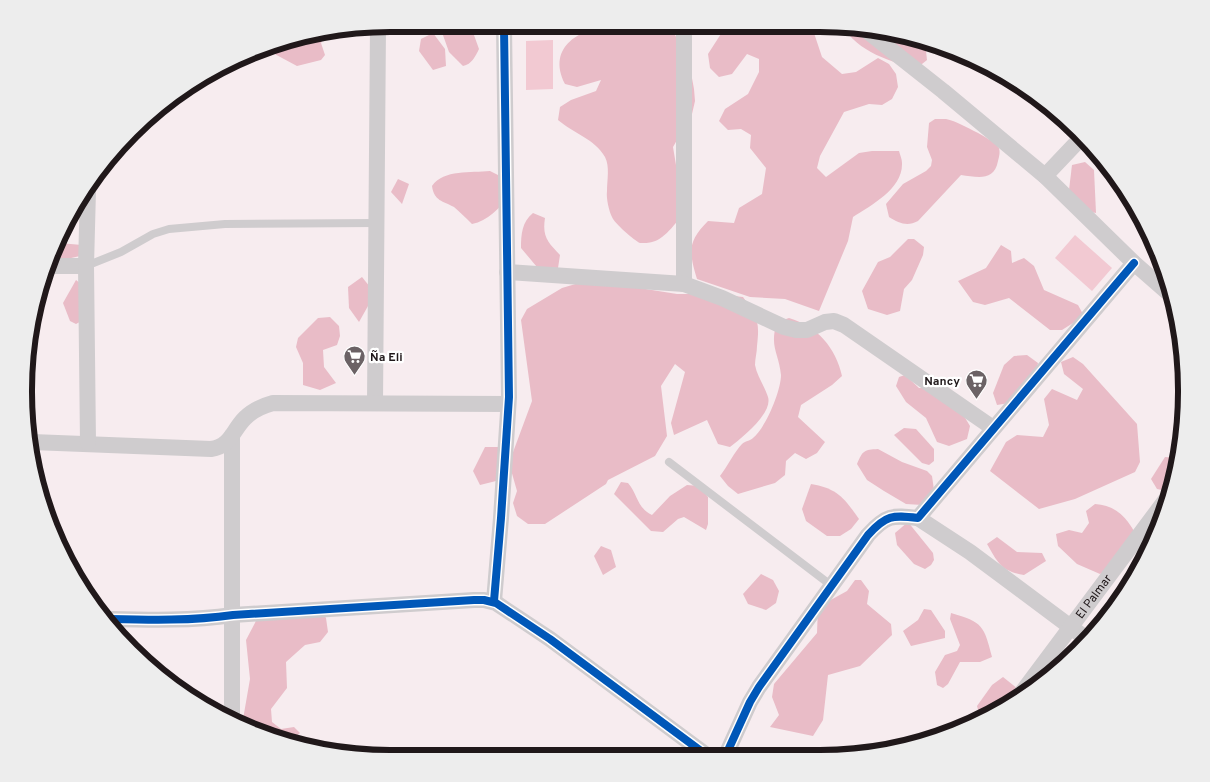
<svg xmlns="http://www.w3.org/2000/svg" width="1210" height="782" font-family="Overpass,sans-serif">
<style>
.green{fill:#f2c9d2}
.forest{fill:#e9bcc7}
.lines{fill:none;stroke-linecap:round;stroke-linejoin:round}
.lane{stroke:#cfccce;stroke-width:8}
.street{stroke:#cfccce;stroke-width:16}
.cycleway-casing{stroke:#fff;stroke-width:11}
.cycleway{stroke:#0057b8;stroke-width:8}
.labels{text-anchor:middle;stroke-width:4.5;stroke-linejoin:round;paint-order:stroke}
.poi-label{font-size:12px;font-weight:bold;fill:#20181a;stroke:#fff;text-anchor:start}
.street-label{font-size:12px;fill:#20181a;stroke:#fff}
.rim{fill:none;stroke:#20181a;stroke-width:6}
</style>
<rect width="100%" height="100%" fill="#f7ecef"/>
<!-- green -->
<g class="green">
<path d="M553 40V89L526 90V41Z"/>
<path d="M1075 235 1112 268 1092 291 1055 258Z"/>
</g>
<!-- forest -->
<g class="forest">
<path d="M439 24H470L479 49C475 57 472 64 463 66L449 52Z"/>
<path d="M614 25H638L674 33 689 62 694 89 695 101 692 114 673 147 677 171 688 209C678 219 666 239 652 242 650 243 643 243 640 243 635 241 614 223 612 217 609 211 606 198 607 191 607 181 610 166 605 157 595 139 573 133 558 120L560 107 571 100 596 91 601 80 577 87 565 84C546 46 581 28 614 25Z"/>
<path d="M726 26 807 27 814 33 822 57 842 74 856 72 878 58 889 64 896 74 898 87 892 99 882 105 869 104 844 112 820 156 817 168 826 177 859 153 872 151H899C900 155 902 159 902 163 903 189 871 205 853 217L848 241 819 311 785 299 750 297 697 279C689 252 687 242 708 221L734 223 739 208 762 194 766 168 750 148 751 135 741 129 728 130 719 121 725 109 748 94 759 72V59L747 54 732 74 719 77 710 68 708 54Z"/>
<path d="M844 27H867L925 42 927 60 917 68C894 64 855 50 844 27Z"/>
<path d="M433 33 445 49 446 66 433 70 419 51 421 39Z"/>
<path d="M325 35 321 43 325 55 321 60 297 66 269 51 267 46 273 43Z"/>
<path d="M935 119C938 119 943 119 946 119 955 120 993 140 998 146 1001 151 999 157 998 161 994 182 977 177 961 175L918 221C907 227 899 223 889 217L886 204 903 184 926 171 931 166 932 160 927 147 929 123Z"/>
<path d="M1085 162 1094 170 1096 213 1082 210 1069 190 1072 165Z"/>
<path d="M490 171 502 177 509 197C499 208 488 221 472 224 466 218 460 212 454 207 443 201 434 201 432 186 444 169 471 173 490 171Z"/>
<path d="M398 179 409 184 402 204 391 192Z"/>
<path d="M533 213 545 218C542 237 548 242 560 255L558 268 537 267 521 248C521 234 522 222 533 213Z"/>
<path d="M908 239H914L924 247 923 255 912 280 904 289 900 311 887 315 868 309 862 291 878 262 890 257Z"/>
<path d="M59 243 82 245 80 256 49 263Z"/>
<path d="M1001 245 1011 251 1012 263 1024 258 1034 266 1044 290 1078 305 1084 316 1062 330H1050L1009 298 985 305 973 302 958 281 986 268Z"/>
<path d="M1157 252 1165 273 1154 268Z"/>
<path d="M362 277 370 287 368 306 359 322 349 308 348 287Z"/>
<path d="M76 280 81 284 85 319 76 324 70 321 63 303Z"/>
<path d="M589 280 677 294H690L696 292 743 297C757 317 760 320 757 346 757 352 755 359 755 365 757 376 765 387 768 397 773 413 742 438 730 447L718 444 707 420 674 435 671 423 685 372 675 364 661 386 667 436 655 456 608 480 606 484 545 524H528L517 516 513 503 517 491 509 463 532 401 521 320 527 309 562 288Z"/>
<path d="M330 317 339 326 340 336 337 345 323 350 324 367 336 383 320 390 303 385V363L296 347 298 338 318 318Z"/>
<path d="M789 318C817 326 836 348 842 376L832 385 801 405 798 417 825 442 817 453 806 459 795 453 786 461 785 475 775 483 738 494 728 486 720 476C727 467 735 451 742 444 745 441 750 441 753 438 765 429 781 391 781 375 779 353 769 347 777 322Z"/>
<path d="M1027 355 1038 363 1035 376 1009 403 997 405 993 393 1004 365 1014 356Z"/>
<path d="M1073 357 1083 364 1137 424 1140 462 1135 472 1075 499 1039 509 990 471 1006 442 1017 435 1043 437 1049 425 1044 399 1052 389 1077 400 1083 389 1064 374 1061 362Z"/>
<path d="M905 375 919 388H944L950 393 970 426 967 439 949 446 937 442 926 418 906 402 896 386 899 377Z"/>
<path d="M904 428 916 429 934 449V461L929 465 922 463 894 435Z"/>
<path d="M485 447H501L496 481 480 485 473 471Z"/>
<path d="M878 449 902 462 927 471 932 476 934 490 922 505 906 504 884 491 867 480 857 464C863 450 864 450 878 449Z"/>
<path d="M1165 457 1178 458 1171 492 1157 489 1151 479Z"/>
<path d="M621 482 628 483C638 494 636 507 652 515L670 496 687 485 699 486 708 497V524L706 530 684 517 678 519 663 532 651 531 614 494Z"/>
<path d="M811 484C837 488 845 499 859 519L851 529 840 536H827L806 521 802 509Z"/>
<path d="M1095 504C1121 506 1129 522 1141 543L1123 562 1100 574 1077 564 1058 546 1056 534 1069 530 1082 533 1089 523 1086 511Z"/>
<path d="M908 522 933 553 934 560 931 565 925 569 914 564 897 545 895 533Z"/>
<path d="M997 537 1017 552 1042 553 1046 561 1024 575C1001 571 998 563 987 544Z"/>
<path d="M601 546 611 550 616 567 603 575 594 556Z"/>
<path d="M761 574 773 580 779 591 776 603 766 610 748 604 743 594Z"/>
<path d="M855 580H861L869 591 867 604 891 624 892 635 860 666 828 675 823 720 813 736 770 727 779 715 772 697 774 684 817 633 818 607 847 591Z"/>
<path d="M318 607 326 618 328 632 320 642 305 645 286 662 287 688 271 709 272 722 281 729 294 727 300 733 290 741 250 730 242 725 250 679 246 640 257 619Z"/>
<path d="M924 609 931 610 945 631V638L911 646 903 631 918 620Z"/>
<path d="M951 613C983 622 984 626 992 657L980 662H960L948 684 943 688 937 685 935 672 945 655 957 651 960 645 950 619Z"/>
<path d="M1003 677 1018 689V697L981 721 977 706 992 685Z"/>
</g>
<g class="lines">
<!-- lane -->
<g class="lane">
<path d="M86 266 121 252 153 234 169 229 225 224 376 223"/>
<path d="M669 462 832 586"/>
</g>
<!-- street -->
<g class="street">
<path d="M684 26V284"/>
<path d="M372 27 485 24"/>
<path d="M862 27 943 91 1045 176 1134 263 1174 298"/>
<path d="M1045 176 1082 137"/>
<path d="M47 266H86"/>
<path d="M507 272 684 284 722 298 784 327 796 330H807L825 322 834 321 844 325 993 428"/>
<path d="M375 403 378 26"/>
<path d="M232 436V719"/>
<path d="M32 442 211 449C231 446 232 431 245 418 253 410 262 406 273 403L508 404"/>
<path d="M88 443 86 266 88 190"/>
<path d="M918 518 970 552 1088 640"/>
<path d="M494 601 501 518 509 397 504 25"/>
<path d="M109 619C151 620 191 621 233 615L474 600H484L496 603 550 639 709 757"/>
<path id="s1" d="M1017 699 1170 494"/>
<path d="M725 757 750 702 759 687 868 535C886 515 892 515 918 518L1134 263"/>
</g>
<defs>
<g id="cycleway">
<path d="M494 601 501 518 509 397 504 25"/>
<path d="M109 619C151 620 191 621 233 615L474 600H484L496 603 550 639 709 757"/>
<path d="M725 757 750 702 759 687 868 535C886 515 892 515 918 518L1134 263"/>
</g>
</defs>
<!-- cycleway casing -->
<use href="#cycleway" class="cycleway-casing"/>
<!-- cycleway -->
<use href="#cycleway" class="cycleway"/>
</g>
<!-- icons -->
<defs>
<symbol id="supermarket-pin" viewBox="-11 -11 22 30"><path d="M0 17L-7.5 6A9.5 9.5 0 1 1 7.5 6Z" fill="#6b6265" stroke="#fff"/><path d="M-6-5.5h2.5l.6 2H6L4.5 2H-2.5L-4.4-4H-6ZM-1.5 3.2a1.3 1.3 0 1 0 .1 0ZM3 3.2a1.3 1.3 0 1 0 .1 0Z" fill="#fff"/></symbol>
</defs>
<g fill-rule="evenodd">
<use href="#supermarket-pin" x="342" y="344" width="25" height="34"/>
<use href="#supermarket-pin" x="964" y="368" width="25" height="34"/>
</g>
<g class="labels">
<!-- poi labels -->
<g class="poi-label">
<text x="370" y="361">Ña Eli</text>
<text x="960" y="385" text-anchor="end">Nancy</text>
</g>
<!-- street labels -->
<g class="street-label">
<text dy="4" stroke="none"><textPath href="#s1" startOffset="128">El Palmar</textPath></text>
</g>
</g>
<!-- crop -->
<path d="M0 0H1210V782H0ZM390 32H820A358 358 0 0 1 1178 390V392A358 358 0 0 1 820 750H390A358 358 0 0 1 32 392V390A358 358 0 0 1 390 32Z" fill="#ededed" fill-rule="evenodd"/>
<path class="rim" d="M390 32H820A358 358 0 0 1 1178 390V392A358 358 0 0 1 820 750H390A358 358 0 0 1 32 392V390A358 358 0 0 1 390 32Z"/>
</svg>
